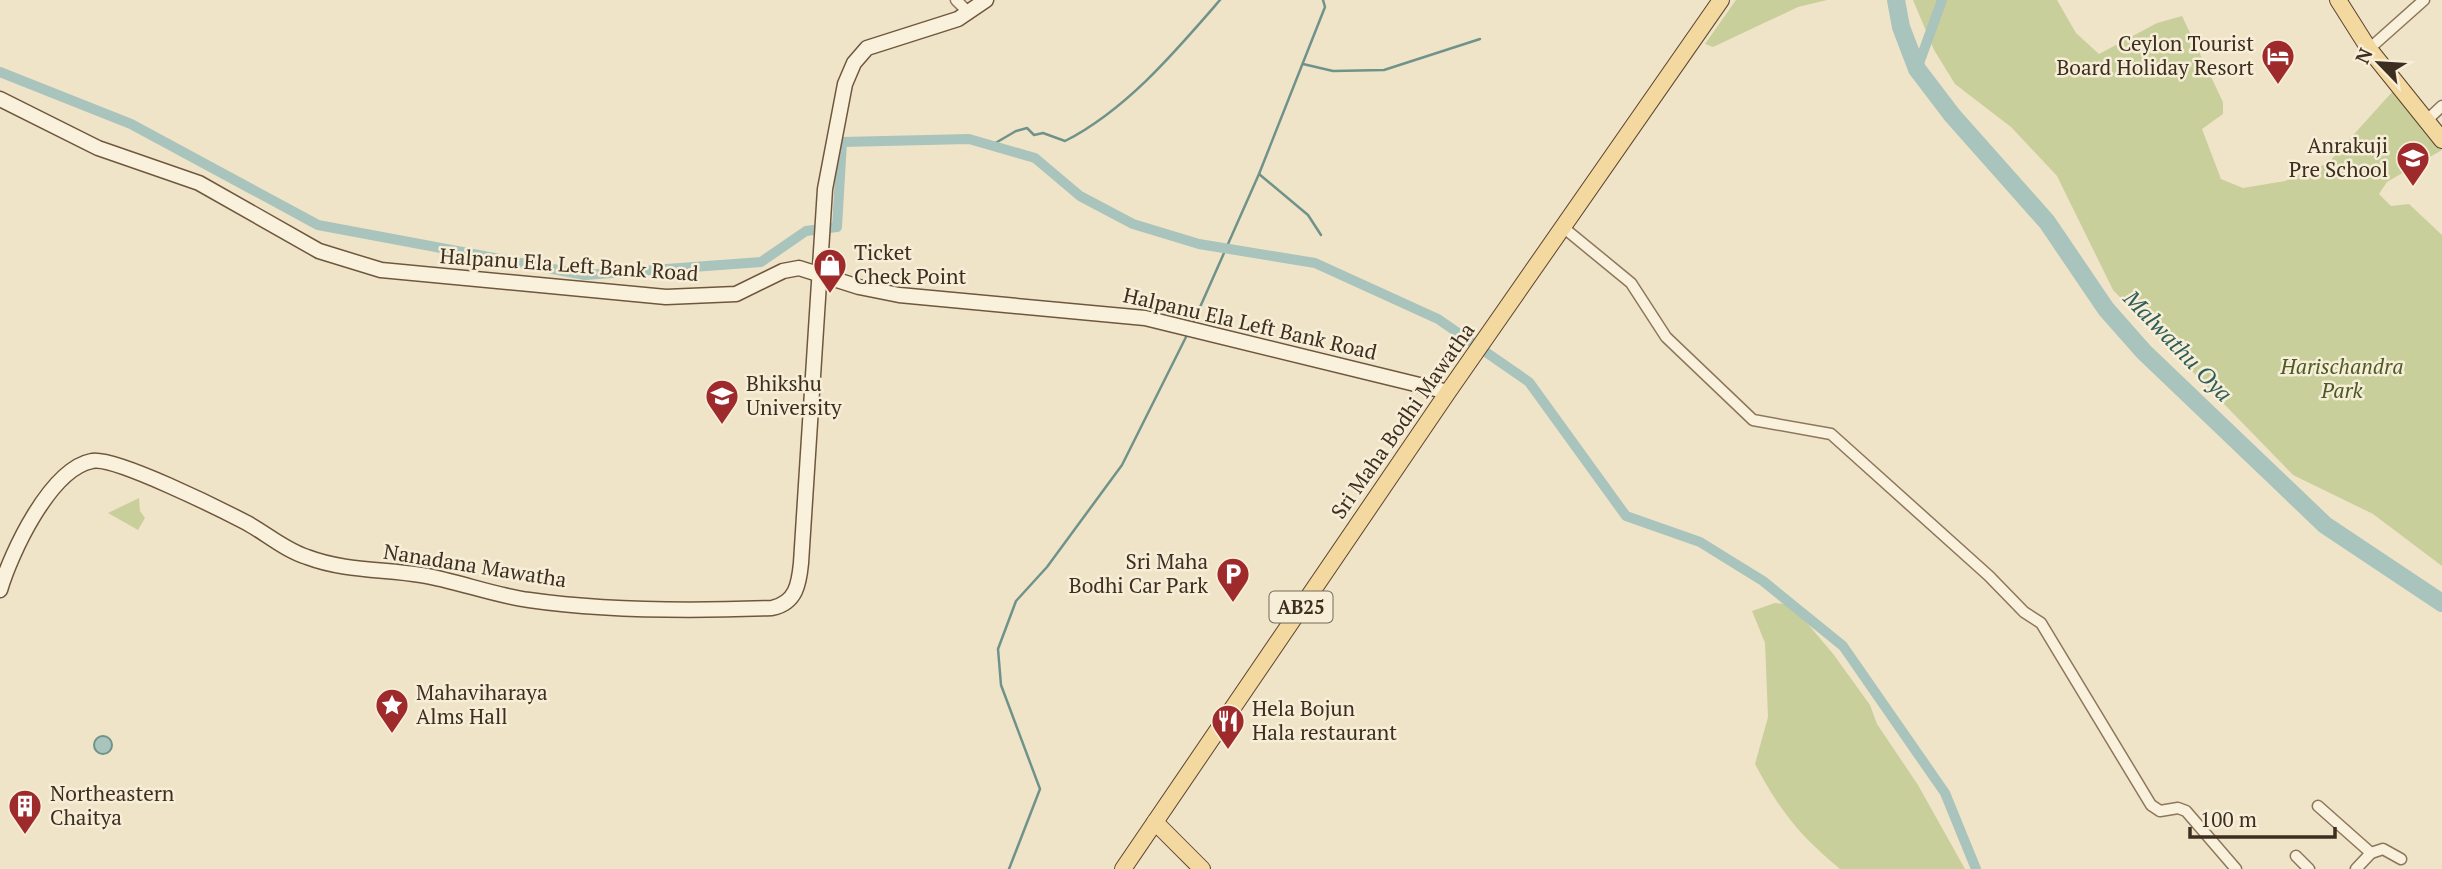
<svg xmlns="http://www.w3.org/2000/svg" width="2442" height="869" font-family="'PT Serif',serif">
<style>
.green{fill:#c9cf9b}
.water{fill:#a9c4bc;stroke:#6f938a;stroke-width:2}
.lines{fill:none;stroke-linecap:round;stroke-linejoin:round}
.stream{stroke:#6f938a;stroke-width:2.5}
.canal{stroke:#a9c4bc;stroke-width:10}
.river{stroke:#a9c4bc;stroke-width:18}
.minor-casing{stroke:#8d765c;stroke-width:13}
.secondary-casing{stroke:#6f573f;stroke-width:17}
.primary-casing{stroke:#5b4430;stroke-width:18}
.minor{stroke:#faf1dc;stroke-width:10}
.secondary{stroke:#faf1dc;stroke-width:14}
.primary{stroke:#f3d9a0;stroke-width:16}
.labels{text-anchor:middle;stroke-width:5;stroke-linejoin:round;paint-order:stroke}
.shield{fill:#f7eed8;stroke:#756857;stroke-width:2}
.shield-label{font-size:19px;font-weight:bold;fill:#3d2e20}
.poi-label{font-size:21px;fill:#3d2e20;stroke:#f7eed8;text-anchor:start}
.street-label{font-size:21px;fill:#3d2e20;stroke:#f7eed8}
.park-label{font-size:21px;font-style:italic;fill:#4d5a26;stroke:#f7eed8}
.water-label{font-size:23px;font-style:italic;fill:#2f5d5a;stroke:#f7eed8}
</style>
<rect width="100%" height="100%" fill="#f0e4c8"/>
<!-- green -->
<g class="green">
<path d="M1736 0H1827L1798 7 1713 47 1705 44Z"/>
<path d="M1913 0H2057L2076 33 2099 54 2157 23 2182 16 2223 102V114L2202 129 2221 179 2243 188 2285 181 2328 163 2393 91 2442 150 2387 182 2379 194 2391 206 2409 204 2442 235V566L2373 514 2293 475 2113 290 2057 176 2011 127 1955 84 1934 50Z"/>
<path d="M139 498 140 511 145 518 138 530 108 513Z"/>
<path d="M1775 603 1792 605 1834 655 1870 705 1877 724 1918 785 1965 869H1840C1799 835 1780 811 1755 764L1768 717 1765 643 1752 611Z"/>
</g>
<!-- water -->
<circle class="water" cx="103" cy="745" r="9"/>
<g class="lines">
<!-- stream -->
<g class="stream">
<path d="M1303 64 1333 71 1384 70 1480 39"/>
<path d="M992 145 1016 131 1027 128 1034 135 1043 133 1065 141C1126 110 1175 52 1220 0"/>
<path d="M1259 174 1308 215 1321 235"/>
<path d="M1193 323 1259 174 1325 7 1323 0"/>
<path d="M1009 869 1040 789 1001 685 998 649 1016 601 1047 567 1122 465 1187 335"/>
</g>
<!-- canal -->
<g class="canal">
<path d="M1917 69 1942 0"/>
<path d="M0 72 131 124 318 225 585 275 761 262 806 231 837 227 842 142 969 139 1035 158 1080 196 1133 224 1199 244 1315 263 1438 319 1529 382 1626 516 1700 542 1763 581 1843 646 1945 793 1976 869"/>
</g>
<!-- river -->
<path class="river" d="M1896 0 1901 27 1917 69 1952 115 2047 222 2106 309 2144 352 2325 525 2442 603"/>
<defs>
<g id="minor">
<path d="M956 0 969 13"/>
<path d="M2369 49 2424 0"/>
<path d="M2426 121 2442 106"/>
<path d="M1564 228 1631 283 1666 337 1753 420 1831 434 1989 576 2024 612 2041 623 2151 805 2160 811 2178 808 2186 811 2236 869"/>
<path d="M2318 806 2371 853"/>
<path d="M2296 856 2309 869"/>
<path d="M2356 869 2371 853 2383 849 2401 859"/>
</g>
<g id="secondary">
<path d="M0 99 98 148 199 183 319 251 381 270 666 297 736 294 783 271 799 268 859 287 899 295 1145 318 1448 392"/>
<path d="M0 590C11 553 50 469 92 461 114 456 222 510 247 523 267 534 285 550 307 557 344 571 382 569 421 575 458 581 492 595 529 600 605 611 695 611 772 608 796 603 799 584 801 563L825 189 845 84 854 63 867 48 958 19 986 0"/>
</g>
<g id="primary">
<path d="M2338 0 2369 49 2442 140"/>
<path d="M1155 822 1202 869"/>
<path d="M1123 869 1448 392 1721 0"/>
</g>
</defs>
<!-- minor casing -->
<use href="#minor" class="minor-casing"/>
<!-- secondary casing -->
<use href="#secondary" class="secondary-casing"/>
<!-- primary casing -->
<use href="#primary" class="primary-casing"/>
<!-- minor -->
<use href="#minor" class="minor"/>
<!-- secondary -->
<use href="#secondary" class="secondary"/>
<!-- primary -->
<use href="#primary" class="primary"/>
</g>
<!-- icons -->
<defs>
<symbol id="hotel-pin" viewBox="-11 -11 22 30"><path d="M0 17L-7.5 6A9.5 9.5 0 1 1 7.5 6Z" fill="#9e2a2b" stroke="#f7eed8"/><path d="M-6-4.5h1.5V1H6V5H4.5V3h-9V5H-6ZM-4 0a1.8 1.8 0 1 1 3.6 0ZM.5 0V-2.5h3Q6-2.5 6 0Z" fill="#fff"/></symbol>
<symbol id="school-pin" viewBox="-11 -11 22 30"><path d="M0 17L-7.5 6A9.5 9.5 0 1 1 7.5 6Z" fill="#9e2a2b" stroke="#f7eed8"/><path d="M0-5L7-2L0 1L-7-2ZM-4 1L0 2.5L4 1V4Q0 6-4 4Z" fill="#fff"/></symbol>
<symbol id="shop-pin" viewBox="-11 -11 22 30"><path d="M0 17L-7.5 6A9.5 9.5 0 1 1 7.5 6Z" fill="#9e2a2b" stroke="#f7eed8"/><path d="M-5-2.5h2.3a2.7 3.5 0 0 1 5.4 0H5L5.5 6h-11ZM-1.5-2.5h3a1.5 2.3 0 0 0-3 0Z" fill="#fff"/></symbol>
<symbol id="university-pin" viewBox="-11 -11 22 30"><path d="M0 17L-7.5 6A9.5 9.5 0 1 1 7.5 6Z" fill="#9e2a2b" stroke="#f7eed8"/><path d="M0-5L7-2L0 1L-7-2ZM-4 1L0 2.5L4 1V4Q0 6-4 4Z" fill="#fff"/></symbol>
<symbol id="parking-pin" viewBox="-11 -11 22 30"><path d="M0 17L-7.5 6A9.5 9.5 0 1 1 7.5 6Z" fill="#9e2a2b" stroke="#f7eed8"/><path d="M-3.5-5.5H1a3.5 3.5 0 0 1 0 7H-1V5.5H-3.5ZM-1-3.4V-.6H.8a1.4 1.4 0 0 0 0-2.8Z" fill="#fff"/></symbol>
<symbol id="sight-pin" viewBox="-11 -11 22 30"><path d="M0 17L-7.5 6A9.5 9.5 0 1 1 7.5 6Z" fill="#9e2a2b" stroke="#f7eed8"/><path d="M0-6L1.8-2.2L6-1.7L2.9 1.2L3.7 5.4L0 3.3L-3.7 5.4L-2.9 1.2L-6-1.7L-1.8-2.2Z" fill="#fff"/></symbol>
<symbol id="restaurant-pin" viewBox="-11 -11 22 30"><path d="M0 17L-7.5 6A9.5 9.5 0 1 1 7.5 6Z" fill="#9e2a2b" stroke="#f7eed8"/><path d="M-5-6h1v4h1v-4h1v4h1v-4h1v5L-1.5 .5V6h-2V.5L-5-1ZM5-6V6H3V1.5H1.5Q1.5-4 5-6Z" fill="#fff"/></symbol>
<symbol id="building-pin" viewBox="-11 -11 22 30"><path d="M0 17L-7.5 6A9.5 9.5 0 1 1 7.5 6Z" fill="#9e2a2b" stroke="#f7eed8"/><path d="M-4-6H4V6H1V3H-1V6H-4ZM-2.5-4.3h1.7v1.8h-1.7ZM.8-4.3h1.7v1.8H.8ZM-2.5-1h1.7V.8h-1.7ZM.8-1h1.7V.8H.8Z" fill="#fff"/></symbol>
</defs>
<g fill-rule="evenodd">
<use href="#hotel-pin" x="2259" y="37" width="38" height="52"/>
<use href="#school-pin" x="2394" y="139" width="38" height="52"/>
<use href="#shop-pin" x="811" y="246" width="38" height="52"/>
<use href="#university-pin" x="703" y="377" width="38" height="52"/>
<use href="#parking-pin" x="1214" y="555" width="38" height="52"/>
<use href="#sight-pin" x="373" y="686" width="38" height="52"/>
<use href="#restaurant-pin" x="1209" y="702" width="38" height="52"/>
<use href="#building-pin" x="6" y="787" width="38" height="52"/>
</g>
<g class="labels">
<!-- shield labels -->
<rect class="shield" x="1269.5" y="591.5" width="63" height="31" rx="5"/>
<g class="shield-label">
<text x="1301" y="614">AB25</text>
</g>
<!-- poi labels -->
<g class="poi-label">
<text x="2254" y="51" text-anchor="end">Ceylon Tourist<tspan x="2254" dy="24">Board Holiday Resort</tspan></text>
<text x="2388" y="153" text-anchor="end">Anrakuji<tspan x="2388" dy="24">Pre School</tspan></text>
<text x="854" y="260">Ticket<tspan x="854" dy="24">Check Point</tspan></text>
<text x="746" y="391">Bhikshu<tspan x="746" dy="24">University</tspan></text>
<text x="1208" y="569" text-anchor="end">Sri Maha<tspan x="1208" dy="24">Bodhi Car Park</tspan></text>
<text x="416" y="700">Mahaviharaya<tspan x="416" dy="24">Alms Hall</tspan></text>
<text x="1252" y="716">Hela Bojun<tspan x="1252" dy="24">Hala restaurant</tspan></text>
<text x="50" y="801">Northeastern<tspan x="50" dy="24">Chaitya</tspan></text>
</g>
<!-- street labels -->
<g class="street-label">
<text transform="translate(569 265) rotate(4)" y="7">Halpanu Ela Left Bank Road</text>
<text transform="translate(1250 324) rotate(13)" y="7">Halpanu Ela Left Bank Road</text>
<text transform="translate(1403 421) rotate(-55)" y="7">Sri Maha Bodhi Mawatha</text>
<text transform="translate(475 566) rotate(9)" y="7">Nanadana Mawatha</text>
</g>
<!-- park labels -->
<g class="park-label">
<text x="2342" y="374">Harischandra<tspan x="2342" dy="24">Park</tspan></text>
</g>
<!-- water labels -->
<g class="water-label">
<text transform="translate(2178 346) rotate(46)" y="8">Malwathu Oya</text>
</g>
</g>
<!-- north arrow -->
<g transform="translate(2379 63) rotate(295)" stroke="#f7eed8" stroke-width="5" paint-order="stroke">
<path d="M0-5L12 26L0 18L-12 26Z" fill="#3d2e20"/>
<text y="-10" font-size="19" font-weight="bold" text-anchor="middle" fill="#3d2e20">N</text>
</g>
<!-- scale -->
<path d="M2190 827v10h145v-10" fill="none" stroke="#3d2e20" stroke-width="3.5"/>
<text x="2200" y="827" font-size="21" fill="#3d2e20" stroke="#f7eed8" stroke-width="5" paint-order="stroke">100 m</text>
</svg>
